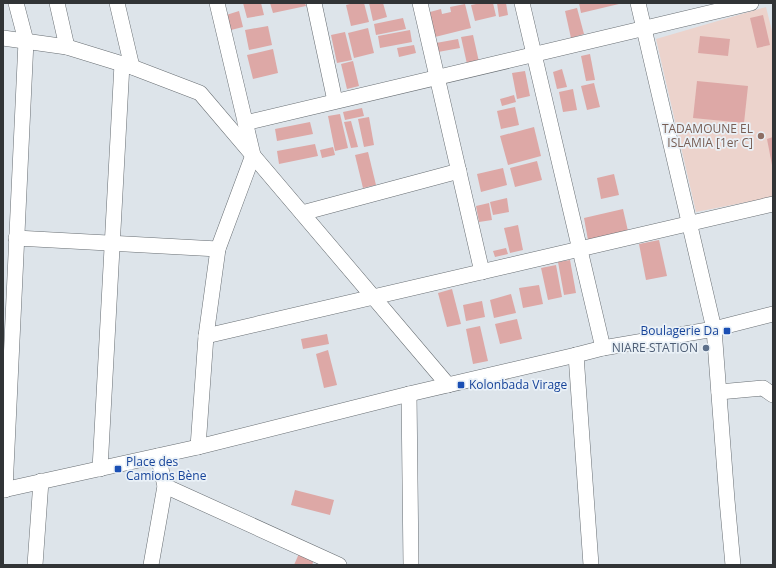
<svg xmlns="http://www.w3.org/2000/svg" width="776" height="568" font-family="'Open Sans',sans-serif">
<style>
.education{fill:#ecd3cc}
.building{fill:#dda8a6}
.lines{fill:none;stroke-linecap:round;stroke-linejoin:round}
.minor-casing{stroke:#686e73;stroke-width:16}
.minor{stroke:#fff;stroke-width:15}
.education-dot{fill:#8d6e63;stroke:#eaf1f7;stroke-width:1.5}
.transit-dot{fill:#1a4fb4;stroke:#eaf1f7;stroke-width:1.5}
.service-dot{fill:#5c6f8a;stroke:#eaf1f7;stroke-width:1.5}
.labels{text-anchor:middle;stroke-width:3.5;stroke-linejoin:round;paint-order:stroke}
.education-label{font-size:12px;fill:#785e54;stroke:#eaf1f7;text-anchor:end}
.transit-label{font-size:12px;fill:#164399;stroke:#eaf1f7;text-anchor:start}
.service-label{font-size:12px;fill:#4e5e75;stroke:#eaf1f7;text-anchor:end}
</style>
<rect width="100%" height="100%" fill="#dde4ea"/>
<!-- education -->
<path class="education" d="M766 7 773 35V197L696 212 656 39Z"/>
<!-- building -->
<g class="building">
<path d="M243 3H261L264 15 247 18Z"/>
<path d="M270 3H305L306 6 273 13Z"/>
<path d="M354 3H364L369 22 351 26 346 5Z"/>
<path d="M369 3H383L387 17 373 21Z"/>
<path d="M481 3H493L496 16 475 21 471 5Z"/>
<path d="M497 3H506L508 15 499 17Z"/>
<path d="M579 3H618L619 4 581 13Z"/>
<path d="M465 4 471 28 435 37 430 12 441 9 442 14 451 12 450 7Z"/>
<path d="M577 8 584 34 571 38 565 11Z"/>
<path d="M239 11 243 27 227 31 223 16Z"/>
<path d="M763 15 770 45 757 48 750 18Z"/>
<path d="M403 18 406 29 376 35 374 24Z"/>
<path d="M268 26 272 45 249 50 245 30Z"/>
<path d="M368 28 374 53 354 58 348 33Z"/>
<path d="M410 30 412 42 380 48 378 36Z"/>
<path d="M345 32 352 60 337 63 331 35Z"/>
<path d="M473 35 479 62 467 64 461 37Z"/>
<path d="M700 36 730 39 728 56 698 53Z"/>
<path d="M458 39 460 48 438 52 436 43Z"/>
<path d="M414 45 416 53 399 57 397 48Z"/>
<path d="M273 49 278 73 253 79 247 55Z"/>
<path d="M590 54 595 80 586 81 581 56Z"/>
<path d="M353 61 359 86 347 89 341 64Z"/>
<path d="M562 69 567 87 557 89 553 72Z"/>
<path d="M525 71 530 96 517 99 512 73Z"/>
<path d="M697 81 748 86 744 123 693 118Z"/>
<path d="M594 83 600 107 587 110 581 86Z"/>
<path d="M573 89 577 110 563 112 559 92Z"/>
<path d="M514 95 516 102 502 106 500 99Z"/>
<path d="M515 107 519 125 501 129 497 111Z"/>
<path d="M362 108 364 116 345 120 343 112Z"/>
<path d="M340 114 348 148 335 151 328 116Z"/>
<path d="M369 117 374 145 364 147 358 119Z"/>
<path d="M351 121 358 147 351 148 344 122Z"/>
<path d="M310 122 313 134 277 141 275 129Z"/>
<path d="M534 127 541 156 508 165 500 136Z"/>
<path d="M773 137V164L772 165 767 139Z"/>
<path d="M315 144 318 156 279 164 277 151Z"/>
<path d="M333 147 335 155 322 158 320 150Z"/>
<path d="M368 152 376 185 363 188 355 155Z"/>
<path d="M537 161 542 180 515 187 510 168Z"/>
<path d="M503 168 507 185 481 192 477 174Z"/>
<path d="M614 174 619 195 601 199 597 178Z"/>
<path d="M507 198 509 212 493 215 490 202Z"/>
<path d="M489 203 492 220 479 222 476 206Z"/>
<path d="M623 209 628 231 588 240 584 218Z"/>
<path d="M518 225 523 250 510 253 504 228Z"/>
<path d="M659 240 667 276 646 280 639 244Z"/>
<path d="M506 248 508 254 495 257 493 251Z"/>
<path d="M570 260 576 293 564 295 558 262Z"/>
<path d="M556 265 562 297 548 300 541 268Z"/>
<path d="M539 285 543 304 523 308 519 288Z"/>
<path d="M452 289 461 324 447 327 438 293Z"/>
<path d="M511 294 516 313 494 318 490 300Z"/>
<path d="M482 301 485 317 466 321 463 305Z"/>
<path d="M517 319 522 339 500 344 495 324Z"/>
<path d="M480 326 488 361 473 364 466 329Z"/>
<path d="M327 334 329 344 303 349 301 339Z"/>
<path d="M328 350 337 385 324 388 316 354Z"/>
<path d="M295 490 334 500 330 515 291 505Z"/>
<path d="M301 549 316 555 312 565H294Z"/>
</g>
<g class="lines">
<defs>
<g id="minor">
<path d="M57 3 67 47"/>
<path d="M117 3 132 67"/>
<path d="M314 3 335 101"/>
<path d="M420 3 482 272"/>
<path d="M522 3 603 348"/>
<path d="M638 3 714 329 727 500 733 565"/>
<path d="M3 38 67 47 132 67 200 93 448 385"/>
<path d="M245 123 751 3"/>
<path d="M302 213 459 171"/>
<path d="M16 238 218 249"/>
<path d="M206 336 773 204"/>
<path d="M576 355 591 565"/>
<path d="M719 392 763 388 773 395"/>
<path d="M409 394 411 565"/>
<path d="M198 447 206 336 218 249 253 155 217 3"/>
<path d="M100 469 122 64"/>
<path d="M165 486 339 565"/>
<path d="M3 490 198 447 409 394 576 355 603 348 714 329 773 314"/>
<path d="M5 490 26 41 16 3"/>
<path d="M35 565 41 481"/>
<path d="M151 565 165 486 158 456"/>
</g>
</defs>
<!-- minor casing -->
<use href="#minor" class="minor-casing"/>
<!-- minor -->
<use href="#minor" class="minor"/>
</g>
<!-- markers -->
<circle class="education-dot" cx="761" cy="136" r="4"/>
<g class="transit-dot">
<rect x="723" y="327" width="8" height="8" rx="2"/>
<rect x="457" y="381" width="8" height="8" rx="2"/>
<rect x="114" y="465" width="8" height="8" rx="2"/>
</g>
<circle class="service-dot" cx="706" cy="348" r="4"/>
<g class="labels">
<!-- education labels -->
<g class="education-label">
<text x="753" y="133">TADAMOUNE EL<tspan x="753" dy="14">ISLAMIA [1er C]</tspan></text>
</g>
<!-- transit labels -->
<g class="transit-label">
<text x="719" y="335" text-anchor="end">Boulagerie Da</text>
<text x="469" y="389">Kolonbada Virage</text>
<text x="126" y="466">Place des<tspan x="126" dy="14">Camions Bène</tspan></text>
</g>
<!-- service labels -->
<g class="service-label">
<text x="698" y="352">NIARE STATION</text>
</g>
</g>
<!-- border -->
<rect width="776" height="568" fill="none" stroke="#313436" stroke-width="8"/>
</svg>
